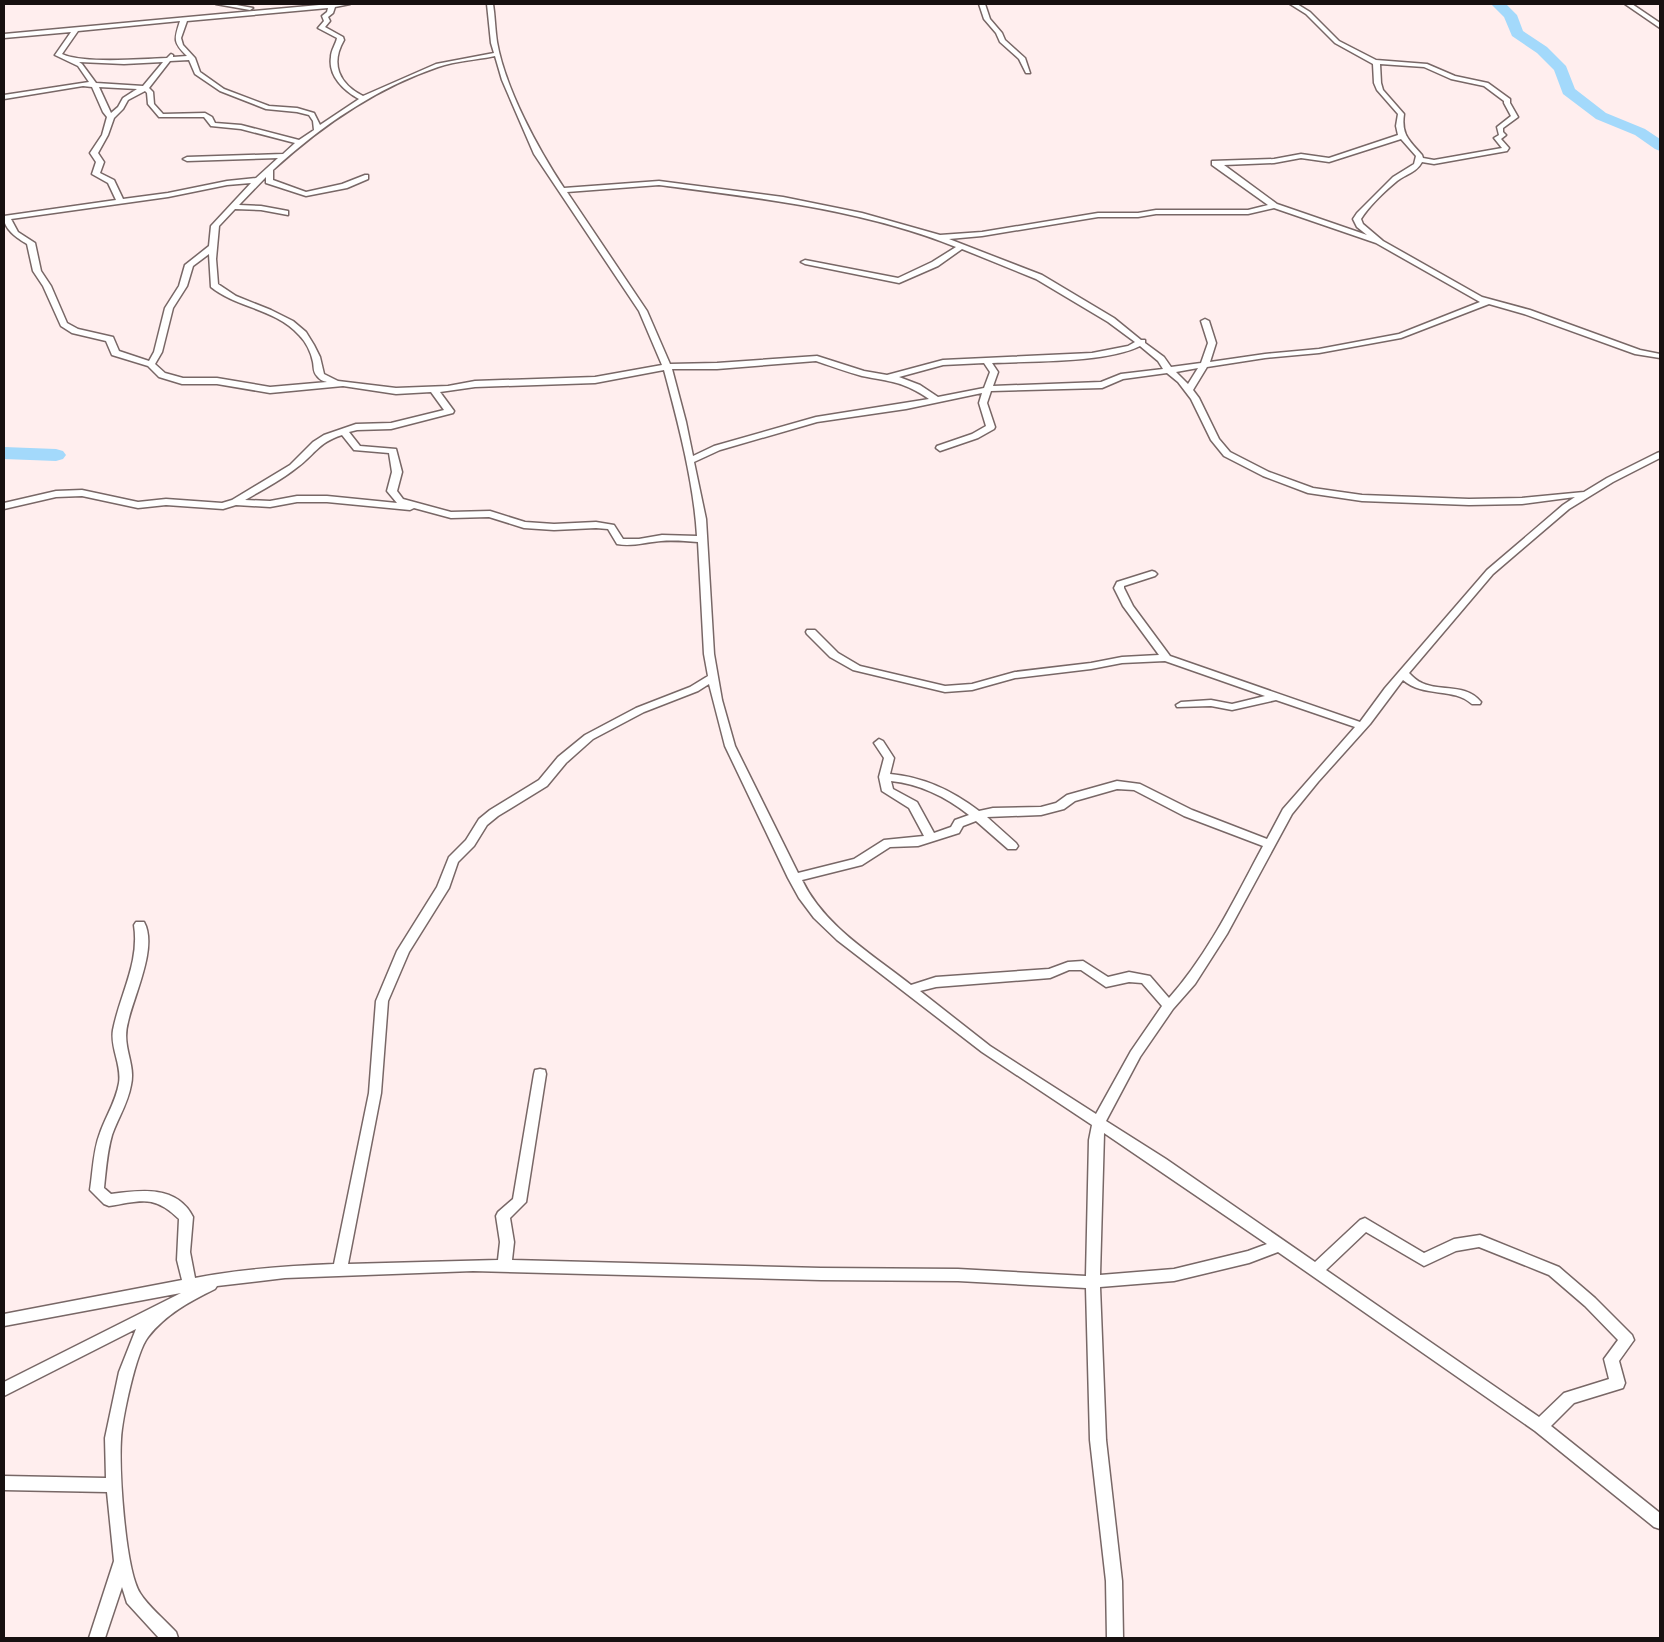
<svg xmlns="http://www.w3.org/2000/svg" width="1664" height="1642" font-family="Quicksand,sans-serif">
<style>
.lines{fill:none;stroke-linecap:round;stroke-linejoin:round}
.river{fill:#a3d9fb;fill-rule:evenodd}
.street-casing{stroke:#786766;stroke-width:3}
.street{fill:#fff;fill-rule:evenodd}
</style>
<rect width="100%" height="100%" fill="#fee"/>
<g class="lines">
<!-- river -->
<g class="river">
<path d="M1491 4H1506L1517 15 1523 31 1547 47 1566 66 1575 89 1606 113 1645 129 1660 139V151L1655 149 1635 135 1596 119 1563 94 1554 70 1537 53 1512 36 1504 17Z"/>
<path d="M4 447 56 449 63 451 66 455 63 459 56 461 4 459Z"/>
</g>
<defs>
<g id="street">
<path d="M216 4H231L253 8 250 10Z"/>
<path d="M330 4H350L335 7 333 13 328 17 330 21 325 27 343 37 344 40C330 64 339 84 363 96L436 64 494 53 491 43 487 4H493C495 16 495 29 497 42 505 88 538 149 564 188L659 181 783 197 862 213 940 235 982 232 1098 213H1138L1156 210H1248L1268 205 1212 165V161L1274 159 1301 154 1329 158 1398 135 1396 126 1398 114 1377 90 1374 83 1373 64 1335 43 1306 14 1290 4H1297L1310 12 1339 41 1376 60 1427 64 1455 76 1488 83 1510 99V103L1518 117 1503 128V132L1506 135 1501 139 1509 148 1507 151 1434 164 1422 162C1416 173 1406 174 1397 181 1385 191 1369 206 1361 219L1363 224 1383 241 1482 297 1530 310 1640 350 1660 354V358L1635 354 1524 314 1489 304 1401 338 1319 353 1265 358 1207 367 1193 390 1199 398 1219 439 1230 452 1269 472 1313 488 1362 495 1469 499 1522 498 1584 492 1607 478 1657 453 1660 452V458L1613 482 1569 509 1493 574 1409 673C1413 677 1417 681 1422 683 1441 692 1466 683 1481 702L1480 704H1472C1453 687 1424 698 1403 680L1370 724 1318 782 1292 814 1227 934 1195 984 1173 1009 1140 1057 1106 1121 1166 1159 1315 1262 1360 1220 1365 1218 1424 1253 1454 1239 1480 1235 1485 1237 1559 1267 1595 1298 1632 1335 1634 1340 1619 1361 1625 1383 1623 1388 1574 1403 1551 1426 1660 1513V1529L1654 1527 1535 1431 1278 1252 1249 1263 1174 1281 1100 1287 1106 1440 1122 1581 1123 1638H1107L1106 1581 1090 1440 1086 1288 958 1281 821 1280 473 1271 285 1278 217 1286 215 1289C189 1302 166 1314 148 1337 136 1352 122 1419 121 1439 119 1470 125 1569 140 1593 148 1606 165 1620 176 1632L178 1638H159L127 1603 122 1587 105 1638H89L114 1561 107 1492 4 1490V1476L106 1478 105 1438 119 1372 136 1329 4 1396V1382L181 1293 4 1326V1314L182 1280 177 1260 179 1219C154 1194 140 1201 109 1206L104 1204 90 1190C93 1171 93 1151 100 1133 106 1116 116 1101 119 1083 122 1065 110 1048 113 1030 120 994 140 962 134 925L136 922H144C158 947 134 995 128 1022 121 1047 136 1063 131 1085 128 1103 118 1118 112 1135 107 1152 106 1170 104 1188L111 1194C140 1190 177 1185 193 1217L190 1252 195 1278C241 1269 287 1266 334 1264L369 1093 376 1001 397 951 437 887 449 857 466 840 479 819 490 810 539 780 558 757 585 735 636 708 690 687 708 676 704 654 698 542C686 541 673 540 661 541 646 542 632 547 617 544L608 529 596 528 554 530 524 528 489 517 451 518 414 508 410 510 327 502H297L270 507 236 505 223 509 166 505 138 508 82 496 56 497 4 509V503L56 491 82 490 138 502 166 499 222 503 232 500 290 465 313 442 324 435 356 424 391 423 444 410 431 392 396 394 343 386 270 393 217 384H182L159 377 148 366 112 355 106 341 72 333 61 326 43 286 33 271 27 244C17 238 3 229 4 216L116 200 108 183 92 174 96 162 90 153 102 135 107 117 103 112 92 87 83 86 4 99V95L89 82 78 66 55 55 71 32 4 38V34ZM328 8 327 12 322 16 324 21 318 28 337 38C336 44 331 50 331 57 328 76 344 91 359 99L320 125 314 113 297 108 269 106 224 89 200 72 195 58 183 45 181 38 187 21ZM180 21C174 40 173 42 187 56L173 57V55L171 54 167 58C140 59 84 64 62 54L78 31ZM495 56 502 80 534 154 639 311 662 365 595 377 475 381 448 386 396 388 338 381 324 374 320 357 314 345 306 332 293 321 271 310 236 296 218 284 216 259 219 226 235 209 261 210 288 215V211L261 206 239 205 266 177V183L306 196 347 188 368 179V175H365L342 184 306 192 273 180V170C321 126 376 88 438 67 456 61 476 60 495 56ZM189 60 195 74 220 91 266 109 297 112 309 115 313 121 314 130 299 140 241 125 215 123 212 117 205 113 163 114 154 104 153 92 149 88 170 61ZM79 62 124 64 163 62 143 86 96 83 82 64ZM1380 64 1424 67 1451 79 1484 86 1504 101V103L1511 116 1497 127 1499 135 1494 138 1502 148 1434 160 1423 158 1422 155C1409 140 1401 135 1404 114L1383 90 1381 83ZM99 87 137 89 123 98 118 107 111 113ZM145 91 147 93 148 104 159 117H204L211 126 241 129 295 143 283 154 187 157 183 159 187 161 278 158 256 178 227 181 168 193 123 199 114 180 100 173 104 162 98 153 108 135 114 118 123 109 128 100ZM1401 139 1416 156 1414 164 1393 177 1357 213 1353 219 1357 227 1367 235 1277 204 1224 165 1274 163 1301 158 1329 162ZM251 183 211 226 209 246 185 265 179 286 165 308 154 352 149 361 119 351 113 337 78 329 67 323 51 286 41 271 35 243 18 232 11 219 168 197 227 185ZM659 185C759 198 861 209 956 247L932 262 898 278 805 260 801 262 805 264 899 283 938 266 962 249 1036 279 1108 322 1135 342 1128 346 1092 353 943 360 887 375 864 371 817 356 717 363 670 364 647 311 567 192ZM1274 208 1376 243 1480 302 1399 334 1319 349 1265 354 1210 362 1216 343 1209 321 1205 319 1201 321 1208 343 1201 363 1171 367 1164 357 1145 343V340H1141L1114 318 1042 275 949 239 982 236 1098 217H1138L1156 214H1248ZM209 254 211 287C237 308 276 309 299 335 306 342 311 352 313 362 314 367 313 372 317 376 320 380 323 381 327 382L270 387 217 378H183L165 373 155 364 162 352 173 308 187 286 193 266ZM1140 346 1158 361 1163 369 1121 374 1101 382 993 386 998 372 992 363C1031 361 1107 363 1140 346ZM816 361C831 366 847 372 862 376 891 382 903 381 929 399L816 417 714 446 693 456 686 422 672 369H717ZM984 363 990 372 984 388 938 397 920 385 899 377 943 365ZM1198 368 1188 384 1176 372ZM664 370C678 422 694 483 697 536L662 535 639 539H623L614 525 596 522 554 524 525 522 490 511 451 512 403 499 397 491 402 472 396 449 360 446 349 432 357 430 391 429 453 413 454 411 440 392 475 387 595 383ZM1167 373 1178 382 1191 399 1211 440 1224 456 1263 476 1308 493 1362 501 1469 505 1522 504 1575 497 1563 505 1487 570 1385 688 1360 722 1170 656 1133 606 1124 588V586L1155 576 1157 574 1155 572 1152 571 1117 582 1114 588 1123 606 1159 655 1122 657 1091 663 1015 672 972 684 945 686 860 666 838 653 815 630H807L806 632 807 634 830 657 853 670 945 692 972 690 1015 678 1091 669 1122 663 1165 661 1265 696 1232 704 1211 700 1181 702 1176 705 1177 707 1211 706 1232 710 1276 700 1355 727 1283 809 1267 839 1192 810 1140 784 1117 781 1067 795 1056 803 1041 807 993 808 979 811C953 791 924 777 890 774L894 758 883 741 879 739 874 743 884 758 879 777 882 791 909 808 924 836 884 840 854 859 798 873 735 746 722 700 714 654 706 519 694 462 720 450 817 422 906 409 982 393 979 403 986 426 972 434 937 446 936 448 940 451 978 438 994 429 995 427 987 403 991 391 1102 388 1123 379ZM342 435 354 450 389 453 392 472 387 491 397 503 327 496H297L270 501 245 500C262 490 280 481 295 469 314 456 317 443 342 435ZM709 684 725 746 788 878 799 898 814 918 837 940 982 1052 1092 1125 1089 1140 1086 1276 958 1269 821 1268 512 1260 514 1242 510 1218 526 1202 546 1074 545 1070 540 1069 535 1070 534 1074 513 1199 498 1212 496 1216 500 1242 498 1260 348 1264 381 1093 388 1001 409 952 449 888 458 862 474 846 487 825 498 816 547 786 566 763 593 739 644 712 698 691ZM891 781C920 784 946 797 969 815L955 820 951 827 934 833 917 802 893 789ZM1117 789 1134 790 1184 816 1263 846C1235 898 1209 953 1169 998L1150 976 1129 972 1108 977 1083 961 1068 962 1049 969 936 977 911 985C872 954 824 926 802 880L862 865 890 847 918 846 959 833 963 826 976 821 1008 849H1016L1018 846 1016 843 987 817 1041 815 1064 809 1075 801ZM1069 970H1081L1106 987 1129 982 1142 983 1162 1006 1131 1051 1096 1114 990 1046 920 991 936 987 1050 978ZM1104 1133 1267 1244 1248 1251 1174 1269 1100 1275ZM1366 1232 1424 1266 1456 1251 1479 1247 1549 1275 1585 1306 1618 1340 1604 1359 1609 1379 1564 1393 1539 1417 1326 1270Z"/>
<path d="M979 4H985L990 19 1002 33 1005 40 1025 58 1030 73H1026L1019 59 1000 42 996 33 984 19Z"/>
<path d="M1625 4H1632L1660 23V28Z"/>
</g>
</defs>
<!-- street casing -->
<use href="#street" class="street-casing"/>
<!-- street -->
<use href="#street" class="street"/>
</g>
<!-- border -->
<rect width="1664" height="1642" fill="none" stroke="#171010" stroke-width="10"/>
</svg>
